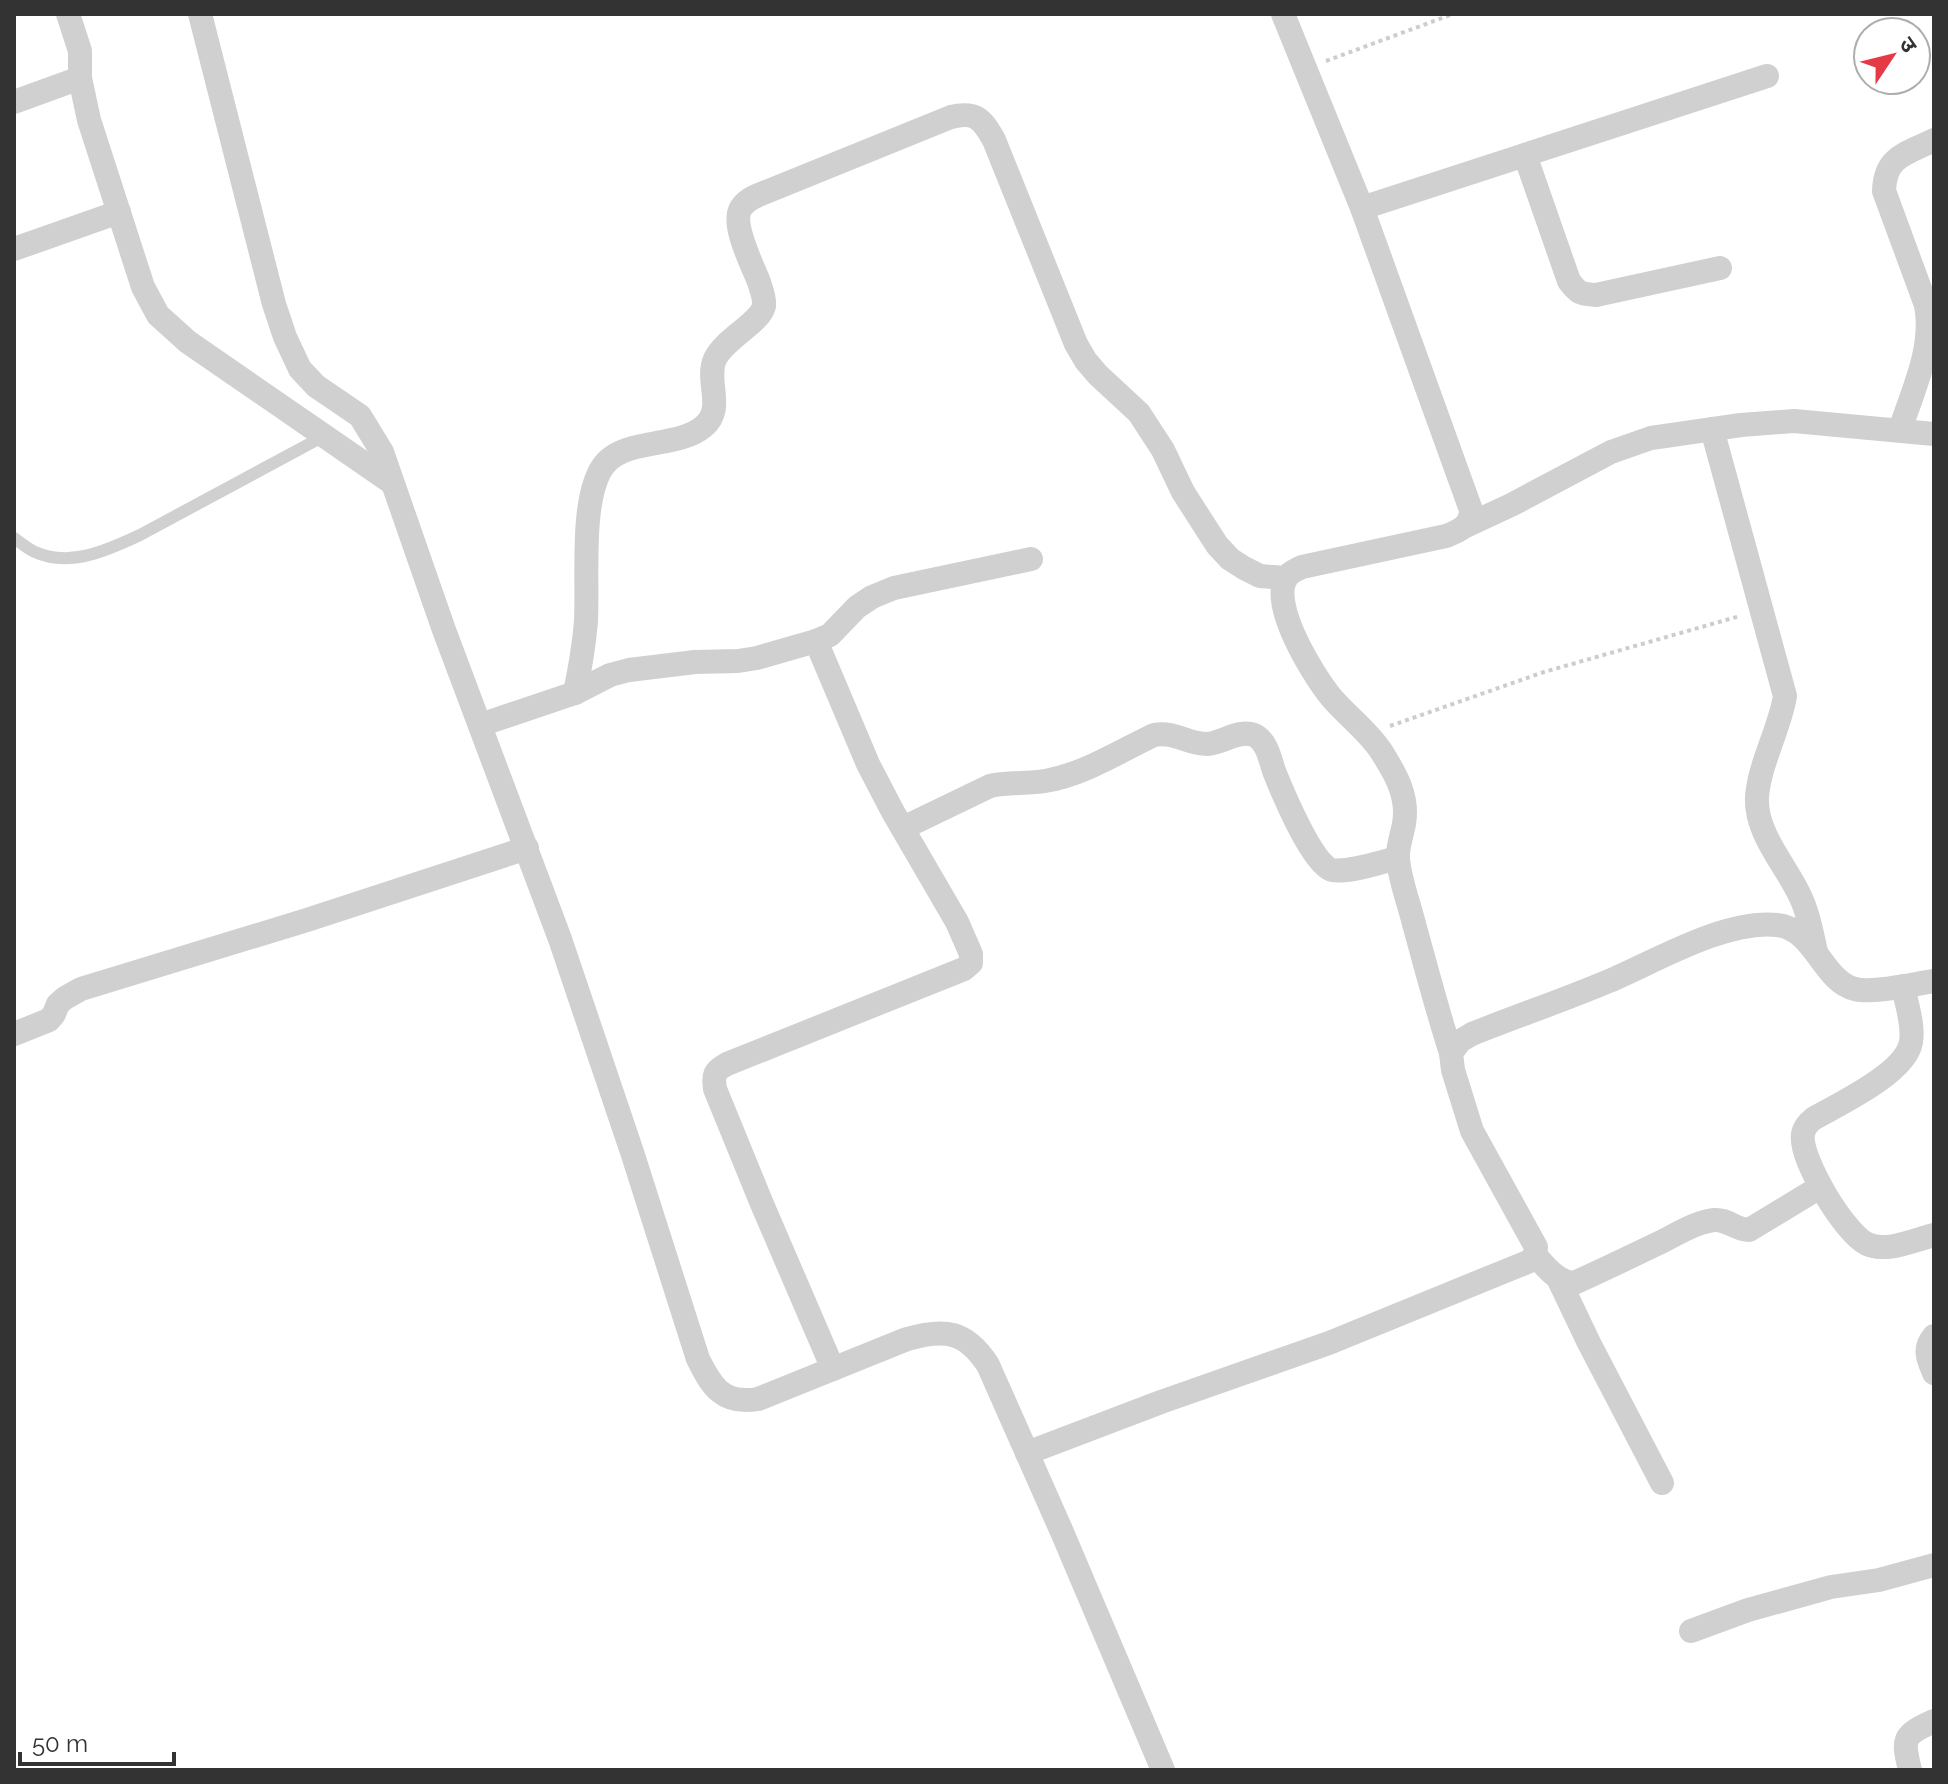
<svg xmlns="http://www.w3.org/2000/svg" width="1948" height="1784" font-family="Raleway,'Noto Sans Devanagari',sans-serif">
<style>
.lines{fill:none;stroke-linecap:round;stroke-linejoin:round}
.path{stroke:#cdcdcd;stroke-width:4;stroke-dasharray:4 4;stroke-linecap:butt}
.service{stroke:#d0d0d0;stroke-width:12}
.minor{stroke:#d0d0d0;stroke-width:24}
</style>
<rect width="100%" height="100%" fill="#fff"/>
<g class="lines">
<!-- path -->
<g class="path">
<path d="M1326 61 1453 14"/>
<path d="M1390 726 1544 672 1740 616"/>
</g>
<!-- service -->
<path class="service" d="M14 538C21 543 28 549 35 552 70 568 108 550 140 535L324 436"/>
<!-- minor -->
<g class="minor">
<path d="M68 14 80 51V78L89 120 143 287 158 315 188 342 391 482"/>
<path d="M200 14 274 304 285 337 300 369 316 386 360 416 382 452 444 630 560 939 632 1152 698 1359C712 1387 723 1405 758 1399L907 1339C945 1328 966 1331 988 1365L1062 1532 1163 1770"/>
<path d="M1283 14 1362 208 1471 510C1471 526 1459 531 1446 536L1302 567C1296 570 1290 572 1287 577 1268 603 1314 676 1331 697 1347 716 1367 730 1381 751 1395 773 1409 796 1404 824 1402 835 1397 848 1398 859 1400 881 1409 903 1414 924 1426 967 1437 1010 1451 1053"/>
<path d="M14 102 80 78"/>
<path d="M1525 155 1569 281C1578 293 1580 294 1596 295L1720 268"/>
<path d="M1362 208 1767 76"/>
<path d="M14 249 119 212"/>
<path d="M1712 429 1785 696C1780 728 1759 765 1757 797 1755 834 1787 866 1801 898 1809 915 1812 934 1816 952"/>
<path d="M1900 430C1913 390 1934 348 1926 305L1884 191C1885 156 1906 154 1934 140"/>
<path d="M1466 526 1511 505 1611 452 1651 438 1741 425 1794 421 1934 434"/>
<path d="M816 641 868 764 893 812 957 922 971 954V963L964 969 727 1064C714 1071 713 1075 715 1089L762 1204 833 1369"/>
<path d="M575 693C580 669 584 646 586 621 588 580 581 506 600 471 618 436 675 450 703 427 726 409 705 381 715 359 724 339 760 323 764 306 765 298 761 289 759 282 752 264 731 224 741 208 746 200 754 197 761 194L951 117C976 111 982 119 994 140L1076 344 1086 361 1098 375 1139 413 1163 450 1183 492 1217 545 1230 559 1244 568 1260 576 1286 578"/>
<path d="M480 725 575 693 610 675 629 670 695 662 738 661 757 658 816 641 830 635 857 607 872 597 894 588 1031 559"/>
<path d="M903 828 990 786C1008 782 1027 784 1045 781 1085 774 1118 752 1154 735 1175 731 1187 744 1207 744 1223 743 1239 729 1254 735 1267 741 1270 759 1274 771 1282 791 1313 866 1332 870 1349 873 1380 862 1398 858"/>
<path d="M1903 986C1906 1003 1914 1024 1911 1042 1906 1073 1839 1104 1813 1119 1808 1123 1804 1127 1803 1134 1799 1158 1845 1234 1867 1244 1887 1253 1914 1240 1934 1235"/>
<path d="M14 1034 49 1020 54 1014 58 1004 65 998 81 989 307 920 527 848"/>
<path d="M1535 1255C1546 1267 1557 1282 1574 1283 1603 1270 1632 1256 1661 1242 1677 1234 1696 1222 1714 1220 1728 1219 1736 1230 1749 1230L1820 1187"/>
<path d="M1558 1278 1589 1343 1662 1483"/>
<path d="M1934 1336C1923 1349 1928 1359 1934 1373"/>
<path d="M1027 1453 1161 1402 1329 1343 1530 1261 1535 1255 1536 1247 1472 1131 1453 1070 1451 1053 1460 1041 1472 1034C1517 1016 1564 1000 1609 981 1656 961 1726 919 1777 925 1815 929 1822 981 1855 989 1874 994 1913 984 1934 981"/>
<path d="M1691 1631 1748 1610 1831 1587 1879 1580 1934 1565"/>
<path d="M1910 1770C1902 1738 1903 1735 1934 1721"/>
</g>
</g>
<!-- border -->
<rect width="1948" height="1784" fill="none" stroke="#333333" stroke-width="32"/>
<!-- north arrow -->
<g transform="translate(1892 56) rotate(55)"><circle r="38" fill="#ffffff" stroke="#adadad" stroke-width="2"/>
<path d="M0-6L14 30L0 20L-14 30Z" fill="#e63946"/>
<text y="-12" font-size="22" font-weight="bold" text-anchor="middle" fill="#333333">उ</text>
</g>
<!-- scale -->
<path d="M20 1752v12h154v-12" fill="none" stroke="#333333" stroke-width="4"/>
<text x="32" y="1752" font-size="24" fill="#333333" stroke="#ffffff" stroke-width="6" paint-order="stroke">50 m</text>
</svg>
